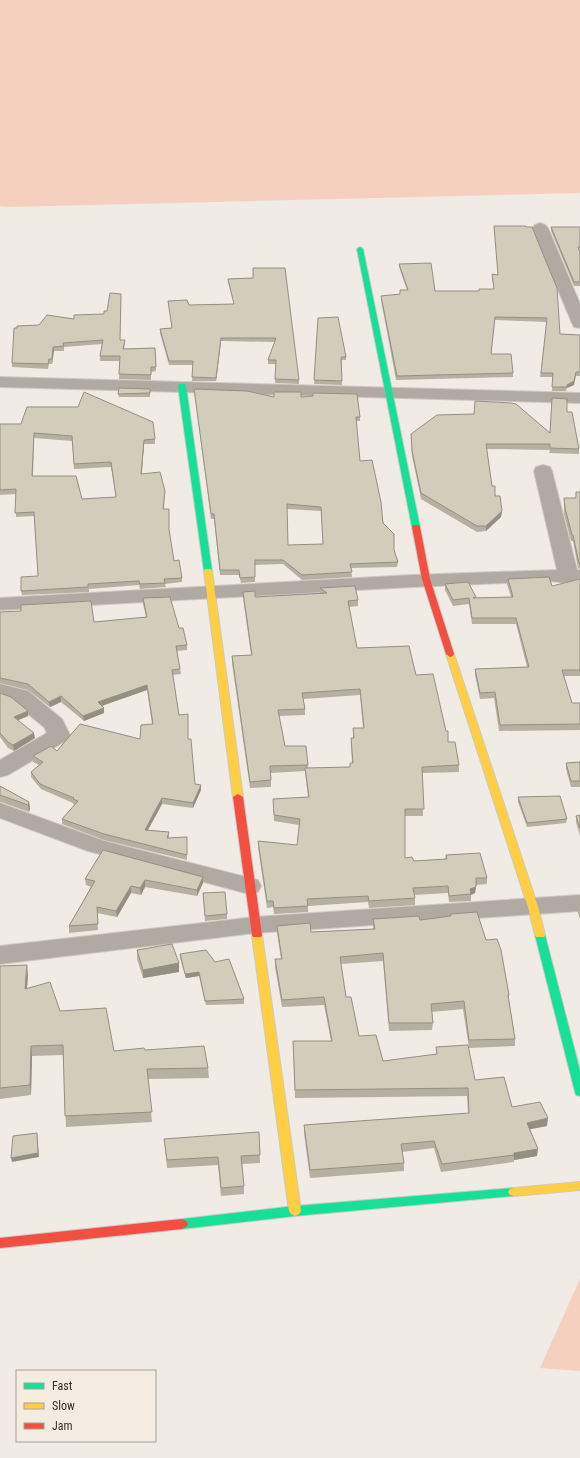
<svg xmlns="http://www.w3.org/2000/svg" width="580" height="1458" font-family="'Roboto Condensed',sans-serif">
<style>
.green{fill:#f6d0bf}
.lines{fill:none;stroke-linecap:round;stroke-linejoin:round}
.street-casing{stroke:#cdc9c4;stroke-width:2}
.fast-casing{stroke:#cdc9c4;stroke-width:2}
.slow-casing{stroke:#cdc9c4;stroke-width:2}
.jam-casing{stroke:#cdc9c4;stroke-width:2}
.street{fill:#b1aaa2;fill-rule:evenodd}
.fast{fill:#16e098;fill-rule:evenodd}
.slow{fill:#ffcf43;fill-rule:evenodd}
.jam{fill:#f24e42;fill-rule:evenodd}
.wall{fill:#b5b0a1;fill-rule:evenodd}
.shaded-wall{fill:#939083}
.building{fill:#d2cdbb;stroke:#939083;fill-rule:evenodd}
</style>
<rect width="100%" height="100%" fill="#f0ebe4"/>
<!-- green -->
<g class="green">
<path d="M0 0H580V193L9 207 0 206Z"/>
<path d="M580 1279V1371L540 1368Z"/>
</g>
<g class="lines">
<defs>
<g id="street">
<path d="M540 223 545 225 548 228 580 304V328L574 327 572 323 532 228 535 225Z"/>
<path d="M0 377 580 393V403L0 387Z"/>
<path d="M543 465 550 467 552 471 577 570H580V582L569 583 549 581 412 587 0 610V598L412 575 557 570 534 471 536 467Z"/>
<path d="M0 684 28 691 62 719 70 735 67 740 8 775 0 777V760L47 733 44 727 12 701 0 697Z"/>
<path d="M0 803 104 841 258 880 261 886 258 892 249 894 88 851 0 818Z"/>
<path d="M580 895V911L255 933 0 964V946L255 917Z"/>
</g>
<g id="fast">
<path d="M360 247 363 249 420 527 416 529 412 527 357 249Z"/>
<path d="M179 384H185L186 386 212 571 208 573 204 571 178 386Z"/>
<path d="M540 932 544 933 545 935 580 1071V1096L576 1095 575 1092 535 935 536 933Z"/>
<path d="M514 1188 518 1189 520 1192 518 1195 514 1196 295 1216 182 1229 178 1227 176 1224 178 1221 182 1219 295 1206Z"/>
</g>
<g id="slow">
<path d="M205 569H211L212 571 243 797 238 800 233 797 204 571Z"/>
<path d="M450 651 454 654 538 907 545 935 544 937H536L535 935 528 907 446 654Z"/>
<path d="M257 932 261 933 262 935 301 1211 299 1214 295 1216 291 1214 289 1211 252 935 253 933Z"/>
<path d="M580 1182V1190L514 1196 510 1195 508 1192 510 1189 514 1188Z"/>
</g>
<g id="jam">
<path d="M413 525H419L420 527 430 579 454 654 453 656 450 657 446 654 422 579 412 527Z"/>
<path d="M238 794 243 797 262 935 261 937H253L252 935 233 797Z"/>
<path d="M182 1219 186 1221 188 1224 186 1227 182 1229 0 1248V1238Z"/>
</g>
</defs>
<!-- street casing -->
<use href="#street" class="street-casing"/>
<!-- fast casing -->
<use href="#fast" class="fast-casing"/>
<!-- slow casing -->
<use href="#slow" class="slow-casing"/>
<!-- jam casing -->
<use href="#jam" class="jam-casing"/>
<!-- street -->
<use href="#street" class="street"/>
<!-- fast -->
<use href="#fast" class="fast"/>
<!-- slow -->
<use href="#slow" class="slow"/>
<!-- jam -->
<use href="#jam" class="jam"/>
</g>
<!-- wall -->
<g class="wall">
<path d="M494 226 560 334 580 335V376H576L574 385 567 388 566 391H552L553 377H540L547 322 495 320 491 354 513 373V377L396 380 381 300V296L400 294V290H407L399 267V264L435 291H479V289H494L492 278V274L498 275Z"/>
<path d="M551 227H580V250H579L580 252V286H574L551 231Z"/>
<path d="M253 278 299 380V384L275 383 276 364H268V360L275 342 221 341 216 381H192L193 365H169L160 333V329L172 328 168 301 189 305 234 304 228 282V279Z"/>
<path d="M121 294 120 340 125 344 124 349 155 348 156 371 151 372V380L119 379 120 361H100V356L102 344 64 347V351H54L52 364H49L48 369 12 367V363L39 325 104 314 107 311Z"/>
<path d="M318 318 346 357V360H342V385L314 384Z"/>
<path d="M150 389V397H119L118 394Z"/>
<path d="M194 389 274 397H301L360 417V421H356L360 461 394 550 398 562 397 567 351 568 352 577 302 580 283 564 255 565V582L241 583 239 575H220L214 519H211ZM287 509 321 511 323 544 288 545Z"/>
<path d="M567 412 579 449V454L549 453 550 450 487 449 492 486 502 511 501 517 486 531 477 532 421 499 412 456 411 439V434L550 433Z"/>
<path d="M0 424 155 439V444H144L142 474 165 491 164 509 169 530 174 561 182 578V582L165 584 166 587 140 589 139 585 89 589V592L22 595 21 591 38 576 34 516 16 517V494L0 495ZM34 438 72 441 74 469 111 467 116 497 82 499 33 476Z"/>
<path d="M580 492V569L578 568 573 541H571L564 514V498H575Z"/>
<path d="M508 579 552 586 580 579V676H564L572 703H580V730L499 731 494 698 480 699 475 675V669L527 667 516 624H472L469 604 453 606 445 590V584L476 598 511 597 507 584Z"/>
<path d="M320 588 358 600V606L349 607 357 648 416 675 448 742 459 765V772L423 773V816H405V858L414 861 445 859 446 855 487 878V884L476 885 475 893 471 895V901L449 902 448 893 414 895 415 898V905L369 908 368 902 308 906V912L274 914 273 907 267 908 258 847V841L297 845 299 825 274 821 273 799 308 797 305 771 271 773V787L250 788 232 663V656L251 655 243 598V592L255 597 320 593ZM360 695 363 728H353V738H351V744L352 763 350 767 308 768V765L285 746 279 716 305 715V709L303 699Z"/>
<path d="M143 598 179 628 187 645V650L177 651 180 669 181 674 173 675 179 715 188 739 195 784 201 790 193 808 162 804 148 830 169 832V838L187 837V860L104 840 62 824V819L75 805 73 804V803L41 789 31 777V772L39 765 33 762V756L57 751 140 739 152 724 147 690 102 706 104 708V713L84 721 61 702 50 707 28 690 0 683V612L94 622 146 617 143 604Z"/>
<path d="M0 693 28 716 18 720 35 738 14 751 8 748 0 737Z"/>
<path d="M580 762V787H571L566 769V763Z"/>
<path d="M0 786 29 802 30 809 29 812 1 802H0Z"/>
<path d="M518 797 567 819 566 823 527 827 518 802Z"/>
<path d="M580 815V836L576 822V816Z"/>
<path d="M103 850 203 883 197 896 145 887 141 895 131 893 117 917 97 913 98 930 69 933V926L91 887 86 885 85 879Z"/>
<path d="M203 893 227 914V919L205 921Z"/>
<path d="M579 908H580V919L578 913Z"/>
<path d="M451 914 486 940 509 995V1000L515 1039V1046L469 1048 463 1009 432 1012 433 1023 432 1030 389 1031 383 961 341 964 346 997 359 1036 383 1061 436 1055V1047L475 1080 512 1107 547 1126 530 1129 537 1156 514 1160V1162L441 1172 434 1148 402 1152 404 1163V1171L310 1178 304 1133V1125L468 1113 467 1096 295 1098 293 1041H331L324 1005 282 1007 275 967V959H281L277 933V926L311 932 373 929V919L420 920 451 916Z"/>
<path d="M137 950 179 963V972L143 978 137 959Z"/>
<path d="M180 954 215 962 244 999V1004L206 1005 199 976 186 978 180 958Z"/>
<path d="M0 966 28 975 27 988 60 1011 114 1051 145 1050 208 1068 209 1078 148 1079 152 1122 66 1127 63 1055 32 1056 31 1095 0 1099Z"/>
<path d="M259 1132 260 1163 242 1164 244 1186V1194L221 1196 218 1165 167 1168 164 1139Z"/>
</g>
<!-- shaded-wall -->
<g class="shaded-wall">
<path d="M221 338V341L216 381V378Z"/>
<path d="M53 347 54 351 52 364V359Z"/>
<path d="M576 372 574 385 567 388V385Z"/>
<path d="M144 440V444L141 479V474Z"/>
<path d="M502 511 501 517 486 531V526Z"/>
<path d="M147 685V690L98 707V702Z"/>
<path d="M61 696V702L50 707 49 702Z"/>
<path d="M104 708V713L84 721 83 716Z"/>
<path d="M28 711V716L14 722V717Z"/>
<path d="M34 733 35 738 14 751 13 745Z"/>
<path d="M201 785V790L193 808V803Z"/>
<path d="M162 798V804L145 835V830Z"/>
<path d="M29 802 30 809 29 812 28 805Z"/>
<path d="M203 877V883L197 896V890Z"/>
<path d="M145 880V887L141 895 140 888Z"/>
<path d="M131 886V893L117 917 116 911Z"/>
<path d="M476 887 475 893 471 895 470 889Z"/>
<path d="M179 963V972L143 978V970Z"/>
<path d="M27 965 28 975 26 999 25 989Z"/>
<path d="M199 972V976L186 978 185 974Z"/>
<path d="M31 1046 32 1056 31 1095 30 1085Z"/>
<path d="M548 1118 547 1126 526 1130 527 1123Z"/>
<path d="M37 1133 39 1157 12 1162 11 1158Z"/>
<path d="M538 1149 537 1156 514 1160V1153Z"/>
</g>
<!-- building -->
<g class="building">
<path d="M494 226H526V227H532L557 288 560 334 580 335V372H576L574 381 567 385V387H552L553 373H541L547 318 495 317 491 354H511L513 373 397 376 381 296 400 294V290H408L399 264 431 263 435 291H479V289H494L492 274 498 275Z"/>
<path d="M551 227H580V247H578L580 252V282H574Z"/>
<path d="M253 268H285L299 380 275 379 276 360H268L276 338H221L216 378 192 377 193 361H169L160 329 172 328 168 301 187 300 189 305 234 304 228 279 253 278Z"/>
<path d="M110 293 121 294 120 340H125L123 349 155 348 156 367H151V375L119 374 120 356H100L103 340 63 343 64 346 53 347 52 359H49L48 364 12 363 14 328H17V326L39 325 47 315 74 319V315L104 314V311H107Z"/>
<path d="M338 317 346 357H341L342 381 314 380 318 318Z"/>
<path d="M119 388 150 389V393L118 394Z"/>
<path d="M194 389 247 391 274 397V392H301V397L313 396V393L357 394 360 417H356L360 461 372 460 381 502 383 523 394 534V550L398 562 350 564 352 572 302 575 283 560H255V577L240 578 239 570H220L214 514H211ZM287 504 321 507 323 544 288 545Z"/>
<path d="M84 392 153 422 155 439 144 440 141 474 160 472 165 491 163 509H169V529L174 561 179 560 182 578 164 579 165 583 140 584 139 581 88 584V587L21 591V577L38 576 34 512 15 513 16 489 0 490V424H21L27 407H78ZM34 433 72 436 74 464 111 462 116 497 82 499 76 476H32Z"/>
<path d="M552 398 567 399V412H572L579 449 550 448V444H486L492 486H495V496H500L502 511 486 526H477L421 493 412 451 411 434 437 415 474 414 475 401 511 403 516 404 550 433Z"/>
<path d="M576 492H580V563H579L573 535H572L565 508 564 498H576Z"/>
<path d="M549 577 552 586 580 579V670H562L572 703H580V724L500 725 495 692 480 693 475 669 529 667 516 618H472L469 598 453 600 445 584 468 582 476 597 473 598 513 597 508 579Z"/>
<path d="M355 586 358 600 348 601 357 648 409 646 416 675 433 674 446 731H448V742H455L459 765 422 767 424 809H405V858L412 857 414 861 447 859 446 855 480 853 487 878H476V887L470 889 471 894 449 896 448 886 413 888 415 898 369 901 368 896 307 899 308 906 274 908 273 901H267L258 841 297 845 300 819 274 815 273 799 309 797 305 768 350 767V763H353L351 738H354L353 728H364L360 689 302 693 305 709 278 710 285 746H306L308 765 270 766 271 780 250 782 232 656 252 655 243 592 255 591V597L327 593 320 588Z"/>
<path d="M170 597 179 628H183L187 645 176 646 180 669 172 670 179 715 188 714V739H191L195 784 201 785 193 803 162 798 145 830 169 832 167 838 187 837V855L104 834 62 819 78 801 73 799 74 798 40 784 31 772 43 762 33 756 51 746 57 751 80 724 140 739 141 725 153 724 147 685 98 702 104 708 83 716 61 696 49 702 28 684 0 678V612L21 611V605L91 601 94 622 147 617 143 598Z"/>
<path d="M0 693 11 697 28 711 14 717 34 733 13 745 8 742 0 733Z"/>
<path d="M580 762V781H571L566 763Z"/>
<path d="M0 786 29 802 28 805 0 795Z"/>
<path d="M560 796 567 819 527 823 518 797Z"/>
<path d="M580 815V828L576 816Z"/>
<path d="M103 850 203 877 197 890 145 880 140 888 131 886 116 911 97 907 98 924 69 926 95 881 85 879Z"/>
<path d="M225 892 227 914 205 916 203 893Z"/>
<path d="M477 912 486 940 497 939 501 950 509 995H508L515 1039 469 1040 464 1001 431 1004 433 1023H389L383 953 340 957 346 997H351L359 1036 376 1035 383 1061 437 1054 436 1047 468 1045 475 1080 504 1077 512 1107 540 1102 548 1118 527 1123 538 1149 514 1153V1155L442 1164 434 1141 401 1144 404 1163 310 1170 304 1125 469 1113 468 1088 295 1090 293 1041H332L324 997 282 1000 275 959H282L277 926 310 923 311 932 375 929 373 919 419 916 420 920 451 916V914Z"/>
<path d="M172 944 179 963 143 970 137 950Z"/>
<path d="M206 950 215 962 229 959 244 999 205 1001 199 972 185 974 180 954Z"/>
<path d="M27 965 25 989 50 982 60 1011 106 1008 114 1051 144 1048 145 1050 204 1046 208 1068 147 1069 152 1112 65 1116 63 1045 31 1046 30 1085 0 1088V966Z"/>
<path d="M259 1132 260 1155 241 1156 244 1186 221 1188 218 1157 167 1160 164 1139Z"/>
<path d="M37 1133 38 1153 11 1158 13 1136Z"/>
</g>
<!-- legend -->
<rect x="16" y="1370" width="140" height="72" fill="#f4ece0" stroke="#a6a098"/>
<rect x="24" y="1383" width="20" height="6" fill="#16e098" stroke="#a6a098"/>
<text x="52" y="1390" font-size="12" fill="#322f2b">Fast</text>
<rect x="24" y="1403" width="20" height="6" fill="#ffcf43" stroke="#a6a098"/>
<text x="52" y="1410" font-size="12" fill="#322f2b">Slow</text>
<rect x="24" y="1423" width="20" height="6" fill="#f24e42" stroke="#a6a098"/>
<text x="52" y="1430" font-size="12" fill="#322f2b">Jam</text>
</svg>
